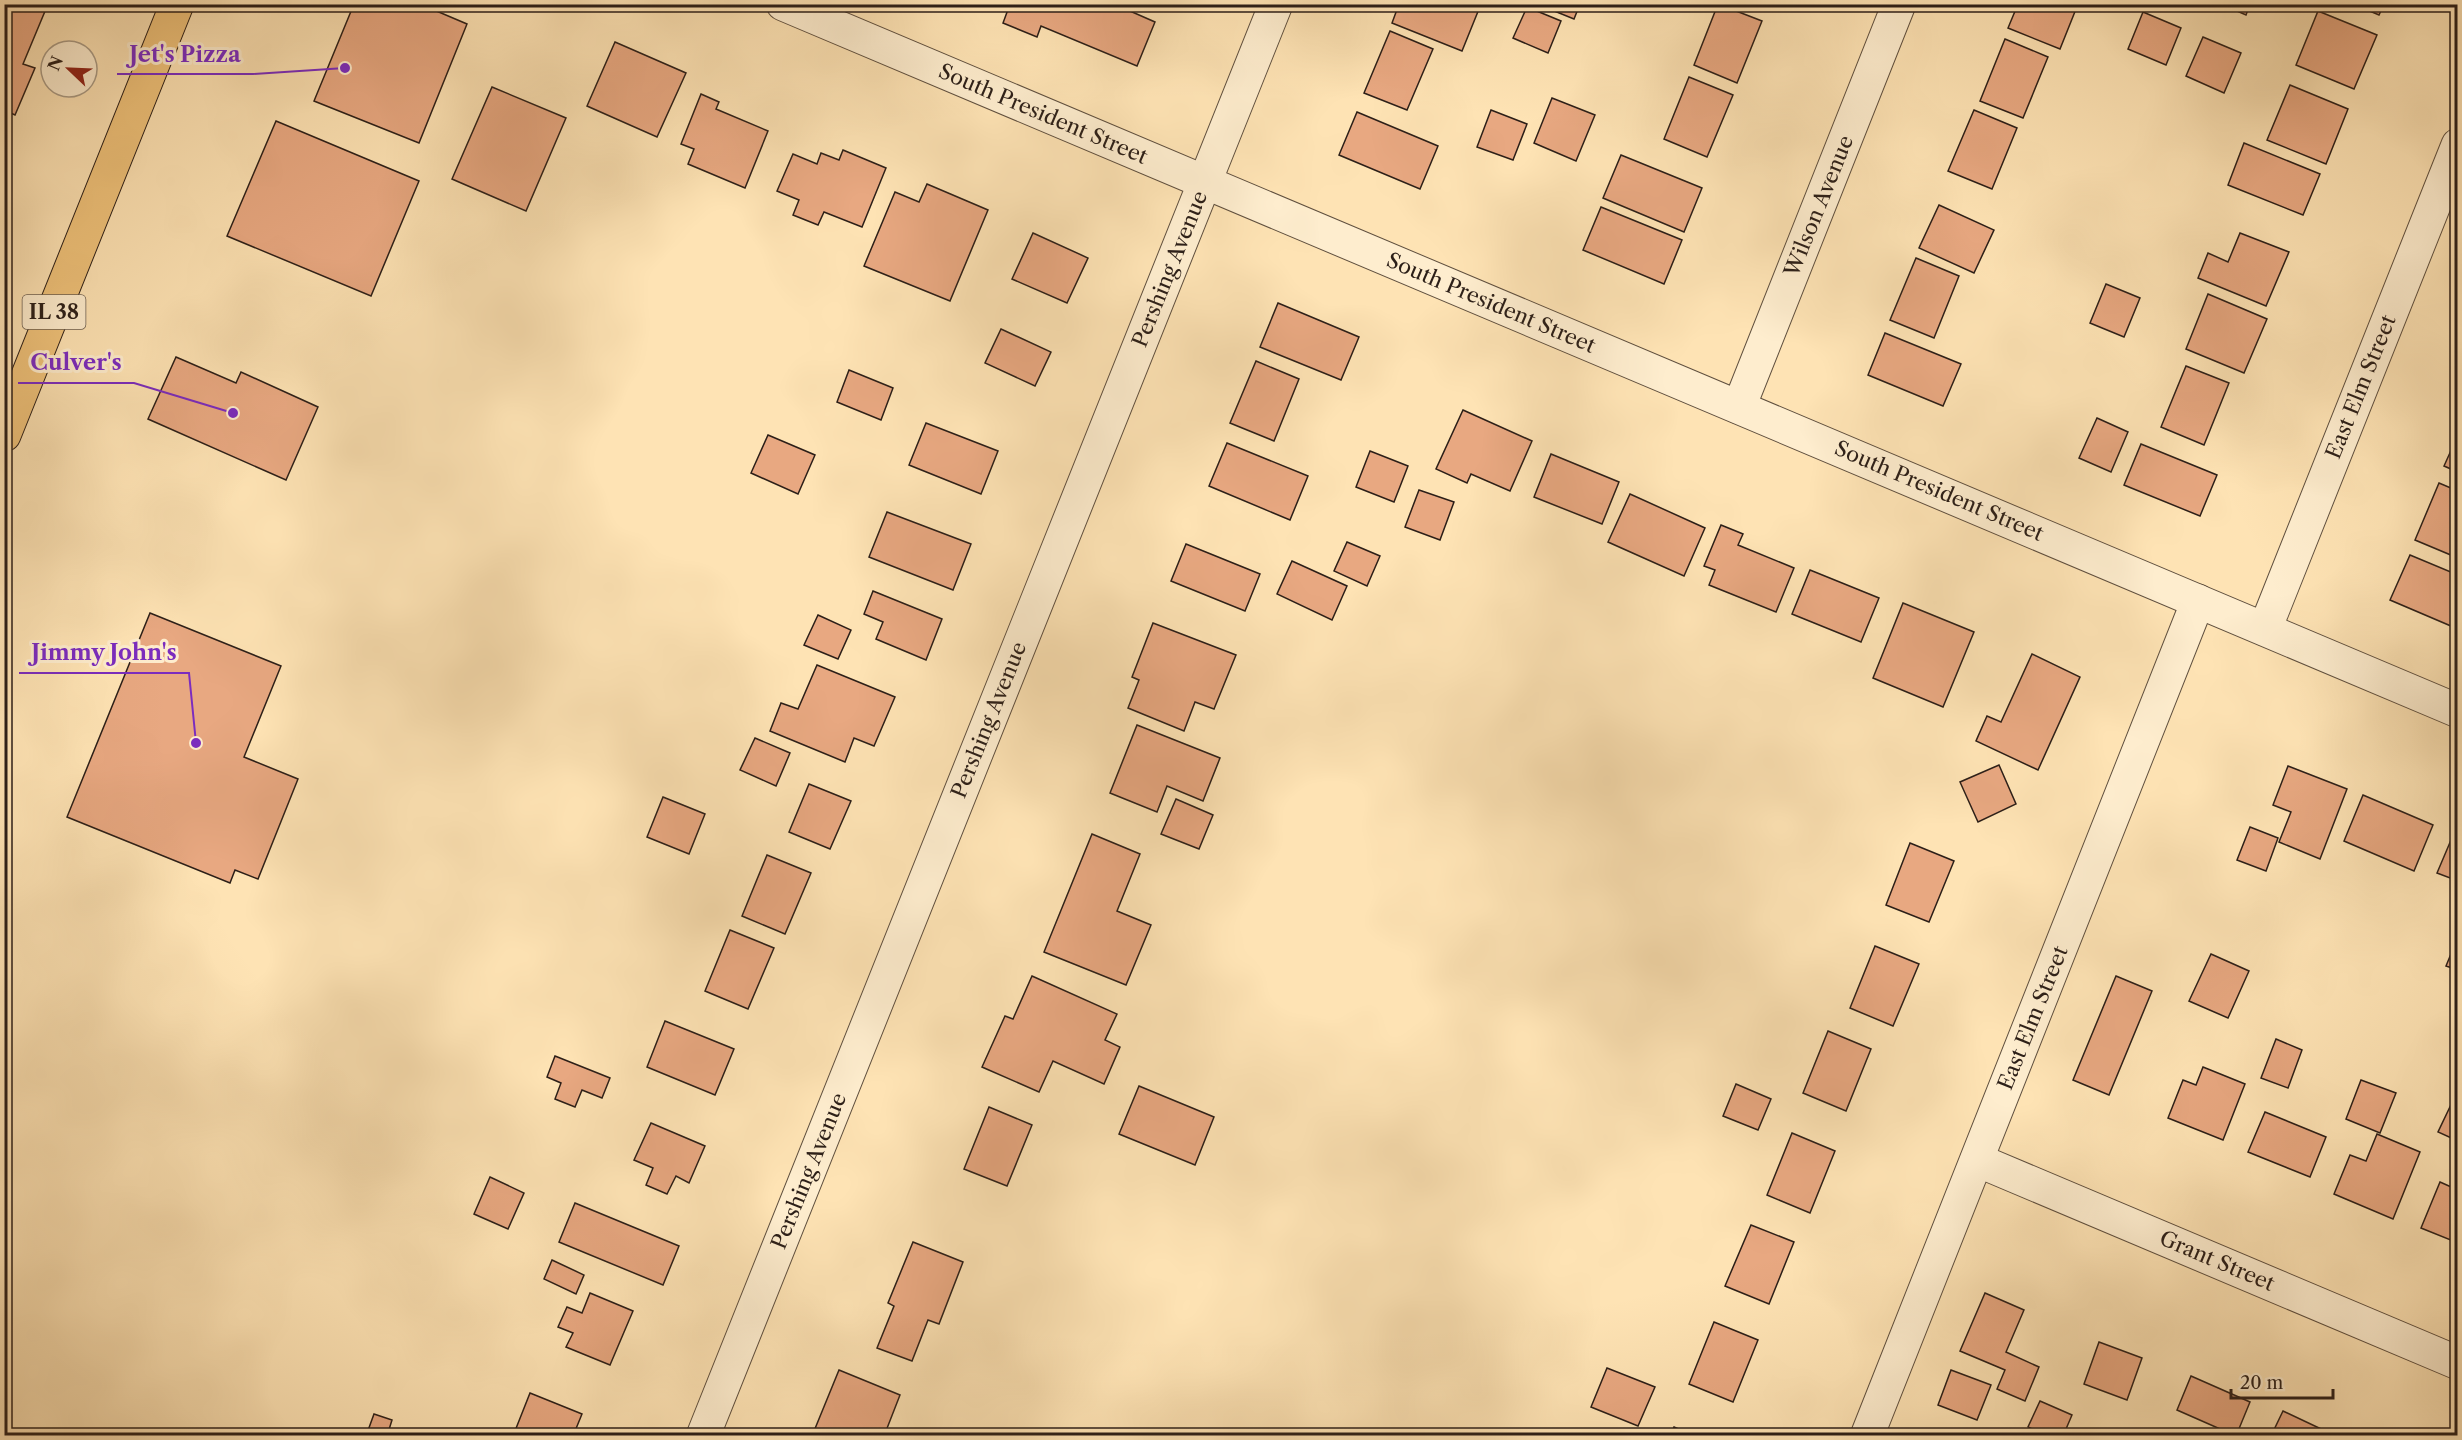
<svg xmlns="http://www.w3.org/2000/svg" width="2462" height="1440" font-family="'Libre Caslon Text',serif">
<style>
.building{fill:#e8a881;stroke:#2c1f18;stroke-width:1.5}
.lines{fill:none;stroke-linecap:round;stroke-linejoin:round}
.street-casing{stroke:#60503f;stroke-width:35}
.primary-casing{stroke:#2c1f18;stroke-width:35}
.street{stroke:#feedce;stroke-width:33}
.primary{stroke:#efc27a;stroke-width:33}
.labels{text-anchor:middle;stroke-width:6;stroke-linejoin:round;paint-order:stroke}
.shield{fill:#feedce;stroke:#6b5d4f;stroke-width:1.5}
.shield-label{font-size:20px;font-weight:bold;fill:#2c1f18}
.street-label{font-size:21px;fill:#2c1f18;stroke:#feedce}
.leader{fill:none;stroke:#7b2cbf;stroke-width:2}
.callout-dot{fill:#7b2cbf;stroke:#feedce;stroke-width:2}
.callout-label{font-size:22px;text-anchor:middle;font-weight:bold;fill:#7b2cbf;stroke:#feedce;stroke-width:6;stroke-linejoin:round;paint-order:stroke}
</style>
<rect width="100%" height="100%" fill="#fee3b4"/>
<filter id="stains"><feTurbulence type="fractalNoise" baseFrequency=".00333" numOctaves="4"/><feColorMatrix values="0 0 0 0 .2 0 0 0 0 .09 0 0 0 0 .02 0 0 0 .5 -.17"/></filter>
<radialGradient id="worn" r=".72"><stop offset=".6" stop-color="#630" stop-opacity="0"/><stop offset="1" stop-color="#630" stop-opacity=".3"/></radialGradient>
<!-- building -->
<g class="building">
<path d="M4 4H48L23 64 35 68 15 115 4 110Z"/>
<path d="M354 4H420L467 24 419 143 314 101Z"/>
<path d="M1010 4H1114L1155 22 1137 66 1041 26 1037 37 1003 23Z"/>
<path d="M1399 4H1481L1462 51 1392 23Z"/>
<path d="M1537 4H1580L1574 19Z"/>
<path d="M1718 4 1762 21 1737 83 1694 65Z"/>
<path d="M2018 4H2078L2060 49 2008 28Z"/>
<path d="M2221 4H2250L2246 15Z"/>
<path d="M2353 4H2384L2379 15Z"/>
<path d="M1527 7 1561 21 1548 53 1513 38Z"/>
<path d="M2318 11 2377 35 2354 89 2296 65Z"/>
<path d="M2143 12 2181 28 2166 65 2128 49Z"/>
<path d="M1390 31 1433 49 1407 110 1364 93Z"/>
<path d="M2203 37 2241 53 2224 93 2186 76Z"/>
<path d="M2005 39 2048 57 2023 118 1980 101Z"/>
<path d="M615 42 686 73 657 137 587 106Z"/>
<path d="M1689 77 1733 95 1707 157 1664 139Z"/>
<path d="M2290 85 2348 109 2326 164 2267 140Z"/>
<path d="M492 87 566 118 526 211 452 179Z"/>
<path d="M701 94 719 102 716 109 768 131 745 188 688 164 694 149 681 144Z"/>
<path d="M1552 98 1595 115 1576 161 1534 143Z"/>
<path d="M1491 110 1527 124 1513 160 1477 147Z"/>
<path d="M1974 110 2017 128 1992 189 1948 171Z"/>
<path d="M1357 112 1438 146 1420 189 1339 155Z"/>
<path d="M276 121 419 181 371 296 227 236Z"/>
<path d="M2244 143 2320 174 2303 215 2228 185Z"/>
<path d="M843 150 886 168 862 227 824 212 818 225 793 215 799 200 777 191 793 154 817 164 821 153 839 160Z"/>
<path d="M1621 155 1702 188 1684 232 1603 198Z"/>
<path d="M927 184 988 210 950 301 864 266 895 192 919 202Z"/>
<path d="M1939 205 1994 230 1974 273 1919 248Z"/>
<path d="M1601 207 1682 240 1664 284 1583 250Z"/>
<path d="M1033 233 1088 258 1067 303 1012 279Z"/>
<path d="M2240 233 2289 252 2266 306 2198 278 2208 253 2228 262Z"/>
<path d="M1916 258 1959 276 1934 338 1890 320Z"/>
<path d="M2106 284 2140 298 2124 337 2090 323Z"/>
<path d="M2208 294 2267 319 2244 373 2186 349Z"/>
<path d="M1278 303 1359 337 1341 380 1260 347Z"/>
<path d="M1001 329 1051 352 1035 386 985 363Z"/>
<path d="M1885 333 1961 364 1943 406 1868 375Z"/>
<path d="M176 357 236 383 241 372 318 407 286 480 148 419Z"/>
<path d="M1256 361 1299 379 1274 441 1230 423Z"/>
<path d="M2186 366 2229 383 2204 445 2161 427Z"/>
<path d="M849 370 893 388 881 420 837 402Z"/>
<path d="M1463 410 1532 441 1510 491 1471 474 1467 483 1436 469Z"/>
<path d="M2097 418 2128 432 2111 472 2079 458Z"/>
<path d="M926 423 998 451 981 494 909 465Z"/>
<path d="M768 435 815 455 798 494 751 473Z"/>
<path d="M2458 435V472L2444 466Z"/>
<path d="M1227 443 1308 476 1290 520 1209 486Z"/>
<path d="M2141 444 2217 475 2200 516 2124 485Z"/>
<path d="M1370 451 1408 466 1394 502 1356 487Z"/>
<path d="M1551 454 1619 482 1602 524 1534 497Z"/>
<path d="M2439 483 2458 491V558L2415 540Z"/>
<path d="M1419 490 1454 502 1440 540 1405 527Z"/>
<path d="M1630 494 1705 528 1684 576 1608 542Z"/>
<path d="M887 512 971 544 953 590 869 557Z"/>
<path d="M1721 525 1743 534 1738 545 1794 568 1776 612 1709 585 1715 570 1704 566Z"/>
<path d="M1347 542 1380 556 1367 586 1334 571Z"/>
<path d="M1186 544 1260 574 1245 611 1171 581Z"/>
<path d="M2410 555 2458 575V629L2390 600Z"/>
<path d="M1292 561 1347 586 1332 620 1277 594Z"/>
<path d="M1810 570 1879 598 1861 642 1792 614Z"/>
<path d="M873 591 942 619 926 660 876 639 883 622 864 614Z"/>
<path d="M1903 603 1974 632 1943 707 1873 678Z"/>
<path d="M150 613 281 666 244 757 298 779 258 879 235 870 230 883 67 817Z"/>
<path d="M818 615 851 630 838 659 804 645Z"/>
<path d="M1153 623 1236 655 1214 709 1195 702 1184 731 1128 708 1139 680 1132 677Z"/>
<path d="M2032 654 2080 677 2038 770 1976 741 1987 716 2001 722Z"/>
<path d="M817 665 895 697 874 746 854 738 845 762 770 731 781 703 798 709Z"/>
<path d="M1137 725 1220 758 1203 801 1167 786 1157 812 1110 793Z"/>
<path d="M755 738 790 753 776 786 740 770Z"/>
<path d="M1999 765 2016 804 1978 822 1960 782Z"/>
<path d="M2288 766 2347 789 2320 859 2279 842 2291 812 2273 805Z"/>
<path d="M809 784 851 801 830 849 789 832Z"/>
<path d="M2363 795 2433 825 2414 871 2344 841Z"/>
<path d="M663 797 705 814 689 854 647 837Z"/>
<path d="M1176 799 1213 815 1199 849 1161 834Z"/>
<path d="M2250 827 2278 838 2266 871 2237 860Z"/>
<path d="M2454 833 2458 835V881L2437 873Z"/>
<path d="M1092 834 1140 854 1117 911 1151 925 1126 985 1044 952Z"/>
<path d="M1910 843 1954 861 1929 922 1886 905Z"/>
<path d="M767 855 811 873 785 934 742 916Z"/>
<path d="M730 930 774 948 748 1009 705 991Z"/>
<path d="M2458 937V970L2446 966Z"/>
<path d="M1875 946 1919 964 1893 1026 1850 1008Z"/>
<path d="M2211 954 2249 971 2228 1018 2189 1001Z"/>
<path d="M1032 976 1117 1014 1105 1040 1120 1047 1104 1084 1053 1061 1039 1092 982 1067 1005 1016 1013 1019Z"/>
<path d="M2116 976 2152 991 2109 1095 2073 1080Z"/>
<path d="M665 1021 734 1049 715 1095 647 1067Z"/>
<path d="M1828 1031 1871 1049 1846 1111 1803 1093Z"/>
<path d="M2276 1039 2302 1050 2288 1088 2261 1078Z"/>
<path d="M555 1056 610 1078 602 1098 582 1090 575 1107 555 1099 561 1083 547 1077Z"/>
<path d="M2203 1067 2245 1084 2223 1140 2168 1118 2183 1080 2196 1085Z"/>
<path d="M2361 1080 2396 1093 2380 1133 2346 1119Z"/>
<path d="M1736 1084 1771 1099 1758 1130 1723 1116Z"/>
<path d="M1139 1086 1214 1117 1195 1165 1119 1134Z"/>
<path d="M2458 1090V1141L2438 1132Z"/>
<path d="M989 1107 1032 1125 1007 1186 964 1169Z"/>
<path d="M2265 1112 2326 1137 2310 1177 2248 1152Z"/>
<path d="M651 1123 705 1146 689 1183 676 1176 667 1194 646 1185 653 1168 634 1160Z"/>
<path d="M1792 1133 1835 1151 1810 1213 1767 1195Z"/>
<path d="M2377 1134 2420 1152 2393 1219 2334 1194 2350 1155 2366 1161Z"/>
<path d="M490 1177 524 1193 508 1229 474 1214Z"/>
<path d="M2440 1182 2458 1190V1243L2421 1228Z"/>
<path d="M575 1203 679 1246 663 1285 559 1242Z"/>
<path d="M1751 1225 1794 1242 1769 1304 1725 1286Z"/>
<path d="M913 1242 963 1262 939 1324 928 1320 912 1361 877 1348 894 1306 888 1303Z"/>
<path d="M552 1260 584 1275 576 1294 544 1279Z"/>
<path d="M590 1293 633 1311 610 1365 566 1347 573 1333 558 1327 567 1307 582 1313Z"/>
<path d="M1985 1293 2024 1310 2006 1352 2039 1367 2025 1401 1997 1389 2005 1370 1960 1351Z"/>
<path d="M1714 1322 1758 1340 1733 1402 1689 1384Z"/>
<path d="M2099 1342 2142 1358 2127 1400 2084 1384Z"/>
<path d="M1607 1368 1655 1387 1638 1426 1591 1407Z"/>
<path d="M839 1370 900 1395 884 1436H812Z"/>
<path d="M1951 1370 1991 1385 1977 1420 1938 1405Z"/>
<path d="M2191 1376 2250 1402 2236 1436 2177 1410Z"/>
<path d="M530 1393 582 1414 573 1436H513Z"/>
<path d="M2040 1401 2072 1415 2063 1436H2048L2028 1427Z"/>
<path d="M2283 1411 2336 1436H2271Z"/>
<path d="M374 1414 392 1420 387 1436H366Z"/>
<path d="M1674 1427 1694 1436H1670Z"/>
</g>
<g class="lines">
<defs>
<g id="street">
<path d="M783 4 2458 711"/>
<path d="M1739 407 1899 4"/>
<path d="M2265 629 2458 145"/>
<path d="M1977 1160 2458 1363"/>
<path d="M703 1436 1276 4"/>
<path d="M1867 1436 2198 601"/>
</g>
<path id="primary" d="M4 435 177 4"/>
</defs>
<!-- street casing -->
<use href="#street" class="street-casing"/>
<!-- primary casing -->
<use href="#primary" class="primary-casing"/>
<!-- street -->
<use href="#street" class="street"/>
<!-- primary -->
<use href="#primary" class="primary"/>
</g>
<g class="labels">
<!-- shield labels -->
<rect class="shield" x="22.5" y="295" width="63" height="34" rx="4.5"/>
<g class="shield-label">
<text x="54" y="319">IL 38</text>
</g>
<!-- street labels -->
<g class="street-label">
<text transform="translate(1043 114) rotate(23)" y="7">South President Street</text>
<text transform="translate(1819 206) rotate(-68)" y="7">Wilson Avenue</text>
<text transform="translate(1170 269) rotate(-68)" y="7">Pershing Avenue</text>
<text transform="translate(1491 303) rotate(23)" y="7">South President Street</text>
<text transform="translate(2361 387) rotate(-68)" y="7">East Elm Street</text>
<text transform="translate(1939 491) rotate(23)" y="7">South President Street</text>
<text transform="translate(989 720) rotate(-68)" y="7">Pershing Avenue</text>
<text transform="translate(2033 1018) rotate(-68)" y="7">East Elm Street</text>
<text transform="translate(809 1171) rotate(-68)" y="7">Pershing Avenue</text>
<text transform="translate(2217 1261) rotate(23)" y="7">Grant Street</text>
</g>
</g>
<!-- callouts -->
<path class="leader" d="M345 68L253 74H117M233 413L134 383H18M196 743L189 673H19"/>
<g class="callout-dot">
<circle cx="345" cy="68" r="6"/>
<circle cx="233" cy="413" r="6"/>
<circle cx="196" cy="743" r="6"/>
</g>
<g class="callout-label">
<text x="185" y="62">Jet's Pizza</text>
<text x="76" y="370">Culver's</text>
<text x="104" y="660">Jimmy John's</text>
</g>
<!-- margin -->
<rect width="2462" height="1440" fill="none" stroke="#fee3b4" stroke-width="24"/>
<rect x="6" y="6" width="2450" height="1428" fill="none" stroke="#2c1f18" stroke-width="3"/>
<rect x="12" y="12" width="2438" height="1416" fill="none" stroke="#2c1f18" stroke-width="1.5"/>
<!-- north arrow -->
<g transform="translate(69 69) rotate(293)"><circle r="28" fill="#feedce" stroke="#aa9b85" stroke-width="1.5"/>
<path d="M0-4.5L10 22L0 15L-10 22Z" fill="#8f2418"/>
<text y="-9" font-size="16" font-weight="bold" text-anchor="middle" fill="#2c1f18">N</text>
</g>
<!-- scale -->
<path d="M2231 1389v9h102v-9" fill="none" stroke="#2c1f18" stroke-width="3"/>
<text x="2240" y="1389" font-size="18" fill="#2c1f18" stroke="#feedce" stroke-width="4.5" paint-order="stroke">20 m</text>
<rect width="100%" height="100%" filter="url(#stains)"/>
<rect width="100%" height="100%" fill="url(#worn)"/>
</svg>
